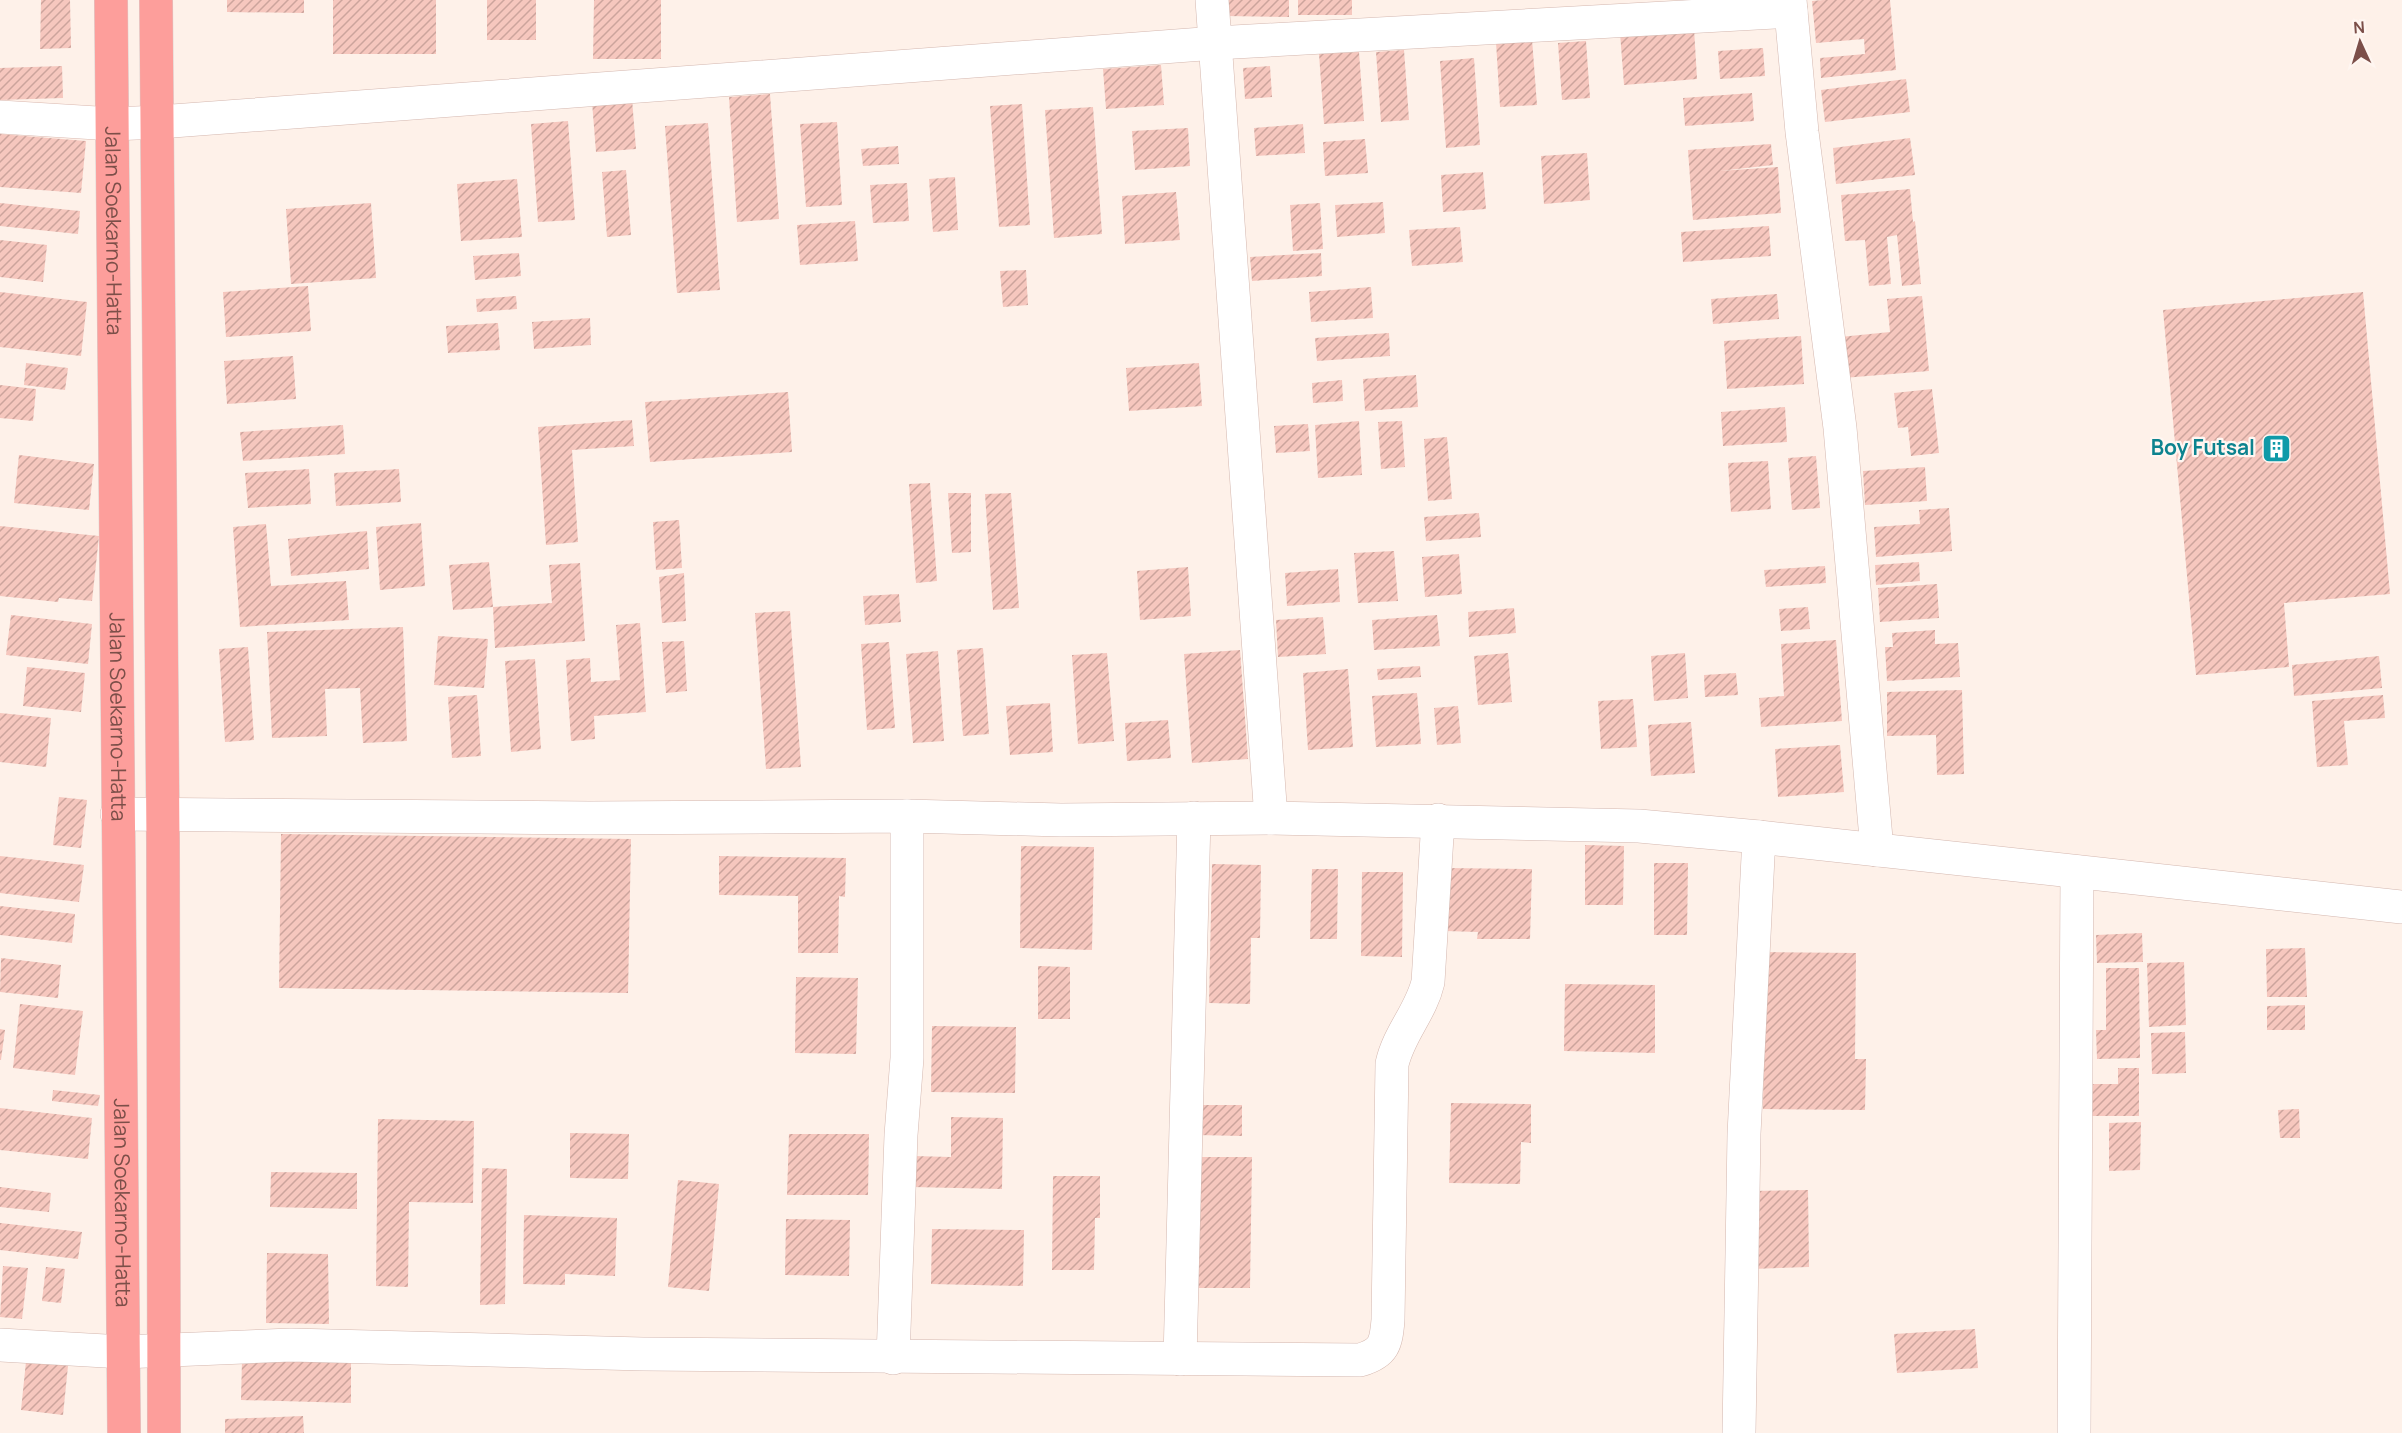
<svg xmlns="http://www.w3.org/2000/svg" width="2402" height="1433" font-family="Manrope,sans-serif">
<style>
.building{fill:url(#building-hatch)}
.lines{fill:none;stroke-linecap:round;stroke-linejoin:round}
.street-casing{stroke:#d4b7af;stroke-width:34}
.secondary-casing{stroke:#dab8af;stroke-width:34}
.highway-casing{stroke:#dacecc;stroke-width:34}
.street{stroke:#fff;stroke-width:33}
.secondary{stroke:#fff;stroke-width:33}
.highway{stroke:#fd9e9b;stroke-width:33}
.labels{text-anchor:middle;stroke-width:4.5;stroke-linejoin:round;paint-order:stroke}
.street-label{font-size:21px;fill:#7c4f49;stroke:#fff6f1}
.culture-label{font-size:21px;font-weight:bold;fill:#0d838f;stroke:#fff6f1;text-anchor:end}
</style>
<defs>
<pattern id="building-hatch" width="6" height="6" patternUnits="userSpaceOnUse" patternTransform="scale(1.5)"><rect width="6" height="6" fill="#f6c7be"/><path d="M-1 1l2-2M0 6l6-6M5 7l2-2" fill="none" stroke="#cca49c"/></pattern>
</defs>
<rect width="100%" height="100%" fill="#fef1e9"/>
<!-- building -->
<g class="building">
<path d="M41 0H70L71 48 40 49Z"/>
<path d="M227 0H304V13L227 12Z"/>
<rect x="333" y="0" width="103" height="54"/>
<rect x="487" y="0" width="49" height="40"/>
<path d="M594 0H661V59H593Z"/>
<path d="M1225 0H1289V17L1225 16Z"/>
<rect x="1298" y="0" width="54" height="15"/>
<path d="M1823 0H1890L1896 70 1821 78 1820 58 1865 54 1864 39 1816 43 1812 1Z"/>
<path d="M1694 28 1697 79 1624 85 1620 33Z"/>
<path d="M1532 39 1537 105 1500 107 1496 42Z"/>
<path d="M1586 41 1590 98 1562 100 1558 43Z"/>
<path d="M1763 48 1765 76 1720 79 1718 51Z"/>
<path d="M1404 50 1409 120 1381 122 1376 52Z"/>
<path d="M1359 52 1364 121 1324 124 1319 54Z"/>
<path d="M1474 58 1480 145 1446 148 1440 61Z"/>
<path d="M1161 65 1164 105 1106 109 1103 69Z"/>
<path d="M62 66 63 98 0 100V68Z"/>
<path d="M1270 66 1272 97 1245 99 1243 68Z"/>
<path d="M1906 79 1910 112 1825 122 1821 90Z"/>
<path d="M1752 93 1754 121 1685 126 1683 98Z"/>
<path d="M770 94 779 219 737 222 729 97Z"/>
<path d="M632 99 636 149 596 152 592 102Z"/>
<path d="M1022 104 1030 225 999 227 990 106Z"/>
<path d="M1093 107 1102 234 1054 238 1045 110Z"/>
<path d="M568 121 575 220 538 222 531 124Z"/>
<path d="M837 122 842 205 806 207 800 124Z"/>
<path d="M708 123 720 290 677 293 665 126Z"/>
<path d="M1303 124 1305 153 1256 156 1254 128Z"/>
<path d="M1188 128 1190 166 1135 170 1132 131Z"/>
<path d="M0 134 86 141 81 193 0 187Z"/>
<path d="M1910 138 1915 175 1836 184 1833 148Z"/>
<path d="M1365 139 1368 173 1325 176 1323 142Z"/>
<path d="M1771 144 1773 165 1719 171 1778 167 1781 213 1693 220 1688 150Z"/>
<path d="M898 146 899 164 863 166 861 149Z"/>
<path d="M1587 153 1590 200 1544 204 1541 156Z"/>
<path d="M626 170 631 235 607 237 602 172Z"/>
<path d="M1483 172 1486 209 1443 212 1441 175Z"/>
<path d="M955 177 958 230 933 232 929 179Z"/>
<path d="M517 179 522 237 461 241 457 184Z"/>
<path d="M907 183 909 221 873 223 870 185Z"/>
<path d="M1910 189 1913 222 1915 221 1921 284 1902 286 1897 235 1887 237 1891 284 1869 286 1865 240 1845 241 1841 195Z"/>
<path d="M1176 192 1180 240 1125 244 1122 196Z"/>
<path d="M1383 202 1385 233 1337 237 1335 205Z"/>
<path d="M0 203 80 211 78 234 0 226Z"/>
<path d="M371 203 376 278 291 284 286 209Z"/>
<path d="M1320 203 1323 249 1293 251 1290 205Z"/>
<path d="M855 221 858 261 800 265 797 225Z"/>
<path d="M1769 226 1771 256 1683 262 1681 232Z"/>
<path d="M1460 227 1463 262 1412 266 1409 230Z"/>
<path d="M0 240 47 245 43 282 0 277Z"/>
<path d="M519 253 521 276 475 280 473 256Z"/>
<path d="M1321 253 1322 276 1252 281 1250 257Z"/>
<path d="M1026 270 1028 305 1003 307 1000 271Z"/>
<path d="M308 286 311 331 226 337 223 292Z"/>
<path d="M1371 287 1373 318 1311 322 1309 292Z"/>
<path d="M0 292 87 302 81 356 0 347Z"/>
<path d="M2363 292 2390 594 2284 603 2289 667 2196 675 2163 310Z"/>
<path d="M1777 294 1779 319 1713 324 1711 299Z"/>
<path d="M516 296 517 309 477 312 476 299Z"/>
<path d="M1922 296 1929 371 1843 378 1840 337 1890 332 1887 299Z"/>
<path d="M590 318 591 345 534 349 532 322Z"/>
<path d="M498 323 500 350 448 353 446 326Z"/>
<path d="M1389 333 1390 356 1317 361 1315 338Z"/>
<path d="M1801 336 1804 384 1727 389 1724 341Z"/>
<path d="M293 356 296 399 227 404 224 361Z"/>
<path d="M26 363 68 368 65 390 24 385Z"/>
<path d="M1199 363 1202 406 1129 411 1126 368Z"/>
<path d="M1416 375 1418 407 1365 411 1363 379Z"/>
<path d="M1342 380 1343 401 1313 403 1312 383Z"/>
<path d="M0 385 36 389 33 421 0 418Z"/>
<path d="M1932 389 1939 453 1911 456 1908 427 1898 428 1894 393Z"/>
<path d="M788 392 792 452 650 462 645 402Z"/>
<path d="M1785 407 1787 442 1723 446 1721 412Z"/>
<path d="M632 420 634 446 572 450 578 542 546 545 538 427Z"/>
<path d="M1359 421 1362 475 1318 478 1315 425Z"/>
<path d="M1402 421 1405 467 1381 469 1378 422Z"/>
<path d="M1308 424 1310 451 1276 453 1274 426Z"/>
<path d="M343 425 345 454 243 461 240 432Z"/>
<path d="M1447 437 1452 499 1428 501 1424 439Z"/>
<path d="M19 455 94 464 89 510 14 503Z"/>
<path d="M1816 456 1820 508 1792 510 1788 458Z"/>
<path d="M1768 461 1771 509 1731 512 1728 463Z"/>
<path d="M1925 467 1927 501 1865 505 1863 471Z"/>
<path d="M309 469 311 504 248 508 245 473Z"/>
<path d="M399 469 401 502 336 506 334 473Z"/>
<path d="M930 483 937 581 916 583 909 484Z"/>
<path d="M948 493H971V552L952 553Z"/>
<path d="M1011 493 1019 608 993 610 985 494Z"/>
<path d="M1949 508 1952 551 1876 557 1874 527 1920 524 1919 510Z"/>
<path d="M1479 513 1481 537 1426 541 1424 517Z"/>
<path d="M679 520 682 568 656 570 653 522Z"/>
<path d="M421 523 425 586 380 590 376 527Z"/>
<path d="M266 524 271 586 346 581 349 620 240 627 233 527Z"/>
<path d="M0 526 99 536 92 601 59 598 58 602 0 596Z"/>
<path d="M367 531 369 569 291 576 288 539Z"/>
<path d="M1394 551 1398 601 1358 603 1354 553Z"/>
<path d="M1459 554 1462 594 1425 597 1422 557Z"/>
<path d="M489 562 493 607 453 610 449 565Z"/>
<path d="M1919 562 1920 581 1876 585 1875 565Z"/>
<path d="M580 563 585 641 495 648 493 607 552 603 549 565Z"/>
<path d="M1825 566 1826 583 1766 587 1764 570Z"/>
<path d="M1188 567 1191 616 1140 620 1137 571Z"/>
<path d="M1338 569 1340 602 1287 606 1285 573Z"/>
<path d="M684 573 686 621 662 623 659 577Z"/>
<path d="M1937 584 1939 618 1880 622 1878 588Z"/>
<path d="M899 594 901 622 865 625 863 596Z"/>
<path d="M1808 607 1810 629 1781 631 1779 609Z"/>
<path d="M1514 608 1516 633 1469 637 1468 612Z"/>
<path d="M790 611 801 767 766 769 755 613Z"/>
<path d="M11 615 92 624 88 664 6 655Z"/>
<path d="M1437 615 1440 646 1374 650 1372 620Z"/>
<path d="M1323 617 1326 654 1278 657 1276 620Z"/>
<path d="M640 623 646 712 594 716 595 739 571 741 566 660 590 658 591 682 620 680 616 625Z"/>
<path d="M403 627 407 741 363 743 360 688 325 689 327 736 272 738 267 632Z"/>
<path d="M1935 630V644L1958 643 1960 677 1887 681 1885 647H1893L1892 633Z"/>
<path d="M438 636 488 639 484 688 434 685Z"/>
<path d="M1836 640 1842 721 1761 727 1759 698 1784 696 1781 644Z"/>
<path d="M684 641 687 691 666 693 662 642Z"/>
<path d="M889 642 895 728 867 730 861 644Z"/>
<path d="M248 647 254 740 225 742 219 649Z"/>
<path d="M983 648 989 734 963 736 957 650Z"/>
<path d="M1240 650 1248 759 1192 763 1184 654Z"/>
<path d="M938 651 944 741 913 743 906 654Z"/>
<path d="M1107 653 1114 741 1078 744 1072 655Z"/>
<path d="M1508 653 1512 702 1478 705 1474 656Z"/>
<path d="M1685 653 1688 698 1654 701 1651 656Z"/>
<path d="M2379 656 2382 688 2294 696 2292 665Z"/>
<path d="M535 659 541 749 511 752 505 661Z"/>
<path d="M1420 666 1421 677 1378 680 1377 669Z"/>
<path d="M27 667 85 673 81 712 23 706Z"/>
<path d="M1348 669 1353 747 1308 750 1303 673Z"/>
<path d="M1736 673 1738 695 1705 697 1704 675Z"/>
<path d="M1962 690 1964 774 1937 775 1936 735 1887 736V692Z"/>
<path d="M1417 693 1421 744 1376 747 1372 696Z"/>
<path d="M477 695 481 756 452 758 448 697Z"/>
<path d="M2383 695 2385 718 2344 721 2348 765 2317 767 2312 701Z"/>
<path d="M1633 699 1637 747 1601 749 1598 701Z"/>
<path d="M1050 703 1053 752 1010 755 1006 706Z"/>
<path d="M1458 706 1461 743 1437 745 1434 708Z"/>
<path d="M0 713 51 718 46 767 0 762Z"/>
<path d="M1168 720 1171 758 1127 761 1125 723Z"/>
<path d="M1691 722 1695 773 1651 776 1648 725Z"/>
<path d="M1840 745 1844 792 1778 797 1775 749Z"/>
<path d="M59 797 87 800 81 848 53 845Z"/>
<path d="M281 834 631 839 628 993 279 988Z"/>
<path d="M1585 845 1624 846 1623 905H1585Z"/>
<path d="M1021 846 1094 847 1092 950 1020 948Z"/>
<path d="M0 856 84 865 79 902 0 893Z"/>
<path d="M719 856 846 858 845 897 839 896 838 953H798V896L719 895Z"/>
<path d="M1654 863H1688L1687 935H1654Z"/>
<path d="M1212 864 1261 865 1260 938H1251L1250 1004 1209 1003Z"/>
<path d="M1445 868 1532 869 1530 939H1477L1478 932 1445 931Z"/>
<path d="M1312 869H1338L1337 939H1310Z"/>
<path d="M1362 872H1403L1402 957 1361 956Z"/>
<path d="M0 906 75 914 72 943 0 935Z"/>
<path d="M2142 933 2143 962 2097 963 2096 935Z"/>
<path d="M2305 948 2307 997H2267L2266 949Z"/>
<path d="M1765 952 1856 953 1855 1059H1866L1865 1110 1763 1109Z"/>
<path d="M1 958 61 965 58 998 0 992Z"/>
<path d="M2184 962 2186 1025 2149 1027 2147 963Z"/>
<path d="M1038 966 1070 967V1019H1038Z"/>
<path d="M2106 968H2139L2140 1058 2097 1059 2096 1030H2106Z"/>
<path d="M796 977 858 978 856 1054 795 1053Z"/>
<path d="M1565 984 1655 985V1053L1564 1051Z"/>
<path d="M20 1004 83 1011 75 1075 13 1068Z"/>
<path d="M2305 1005V1030H2267V1006Z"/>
<path d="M932 1026 1016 1027 1015 1093 931 1092Z"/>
<path d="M0 1029 5 1030 1 1060H0Z"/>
<path d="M2185 1032 2186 1073 2152 1074 2151 1033Z"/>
<path d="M2118 1068H2139V1116H2088V1084H2118Z"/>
<path d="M53 1090 100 1095 98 1106 52 1101Z"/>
<path d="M1451 1103 1531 1104V1143L1521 1142 1520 1184 1449 1183Z"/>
<path d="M1196 1105H1242V1136L1196 1135Z"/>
<path d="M0 1108 92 1118 88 1159 0 1150Z"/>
<path d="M2299 1109 2300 1138H2280L2278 1110Z"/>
<path d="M951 1117 1003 1118 1002 1189 912 1187 913 1156 951 1157Z"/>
<path d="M378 1119 474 1121 473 1203 409 1202 408 1287 376 1286Z"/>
<path d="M2141 1122 2140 1170 2109 1171V1123Z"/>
<path d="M570 1133 629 1134 628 1179 570 1178Z"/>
<path d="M789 1134H869L868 1195H787Z"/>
<path d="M1195 1157H1252L1250 1288H1193Z"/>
<path d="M482 1168 507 1169 505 1304 480 1305Z"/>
<path d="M271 1172 357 1173V1209L270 1207Z"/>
<path d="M1053 1176H1100V1218H1095L1094 1270H1052Z"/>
<path d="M678 1180 719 1184 709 1291 668 1287Z"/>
<path d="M0 1187 51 1193 49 1212 0 1207Z"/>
<path d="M1808 1190 1809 1267 1752 1269 1750 1191Z"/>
<path d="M524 1215 617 1218 615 1276 565 1274V1285L523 1284Z"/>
<path d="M786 1219 850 1220 849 1276 785 1275Z"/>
<path d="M0 1223 82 1232 78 1259 0 1250Z"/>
<path d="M932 1229 1024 1230 1023 1286 931 1284Z"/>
<path d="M267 1253 328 1254 329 1324 266 1323Z"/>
<path d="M3 1266 28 1268 22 1319 0 1317Z"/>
<path d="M46 1267 65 1269 61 1303 42 1301Z"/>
<path d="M1975 1329 1978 1368 1897 1373 1894 1334Z"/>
<path d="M27 1352 69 1356 63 1415 21 1410Z"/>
<path d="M242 1360 351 1362V1403L241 1400Z"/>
<path d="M303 1416 304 1433H225V1419Z"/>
</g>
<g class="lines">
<defs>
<g id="street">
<path d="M1212 0 1271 818"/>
<path d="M1790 0 1802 132 1840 428 1877 850"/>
<path d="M159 122 1216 43 1791 11"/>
<path d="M117 814 590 818 907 816 1061 820 1271 818 1639 826 1759 837 2402 907"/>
<path d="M0 1345 123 1352 291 1345 643 1354 1360 1360C1384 1353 1386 1344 1388 1320L1392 1064C1399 1033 1421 1012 1428 982L1438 820"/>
<path d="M893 1358 901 1135 907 1058V816"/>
<path d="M1180 1359 1194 818"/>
<path d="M1739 1433 1744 1134 1759 837"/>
<path d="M2074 1433 2077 872"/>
</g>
<path id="secondary" d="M0 117 113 124 159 122"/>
<g id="highway">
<path id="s1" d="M111 0 124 1433"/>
<path d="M156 0 163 843 164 1433"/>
</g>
</defs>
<!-- street casing -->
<use href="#street" class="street-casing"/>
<!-- secondary casing -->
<use href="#secondary" class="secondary-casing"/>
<!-- highway casing -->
<use href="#highway" class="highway-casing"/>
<!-- street -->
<use href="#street" class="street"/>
<!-- secondary -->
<use href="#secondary" class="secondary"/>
<!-- highway -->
<use href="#highway" class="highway"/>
</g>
<!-- icons -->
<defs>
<symbol id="building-square" viewBox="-11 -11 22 22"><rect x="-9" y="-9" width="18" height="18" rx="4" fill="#0f9aa8" stroke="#fff6f1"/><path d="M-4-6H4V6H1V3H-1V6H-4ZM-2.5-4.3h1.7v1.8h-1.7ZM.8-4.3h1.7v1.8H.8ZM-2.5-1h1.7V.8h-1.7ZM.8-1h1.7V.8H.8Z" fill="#fff"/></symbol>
</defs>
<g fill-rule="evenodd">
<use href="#building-square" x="2260" y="432" width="33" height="33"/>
</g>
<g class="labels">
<!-- street labels -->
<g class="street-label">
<text dy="7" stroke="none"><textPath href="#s1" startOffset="231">Jalan Soekarno-Hatta</textPath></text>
<text dy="7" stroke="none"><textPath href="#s1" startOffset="717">Jalan Soekarno-Hatta</textPath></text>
<text dy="7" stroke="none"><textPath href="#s1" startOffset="1203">Jalan Soekarno-Hatta</textPath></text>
</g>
<!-- culture labels -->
<g class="culture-label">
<text x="2255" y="455">Boy Futsal</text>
</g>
</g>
<!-- north arrow -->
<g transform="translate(2360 42) rotate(356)" stroke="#fff6f1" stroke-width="4.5" paint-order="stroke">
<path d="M0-4.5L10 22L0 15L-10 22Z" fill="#7c4f49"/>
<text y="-9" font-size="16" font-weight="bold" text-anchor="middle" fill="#7c4f49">N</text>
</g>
</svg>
